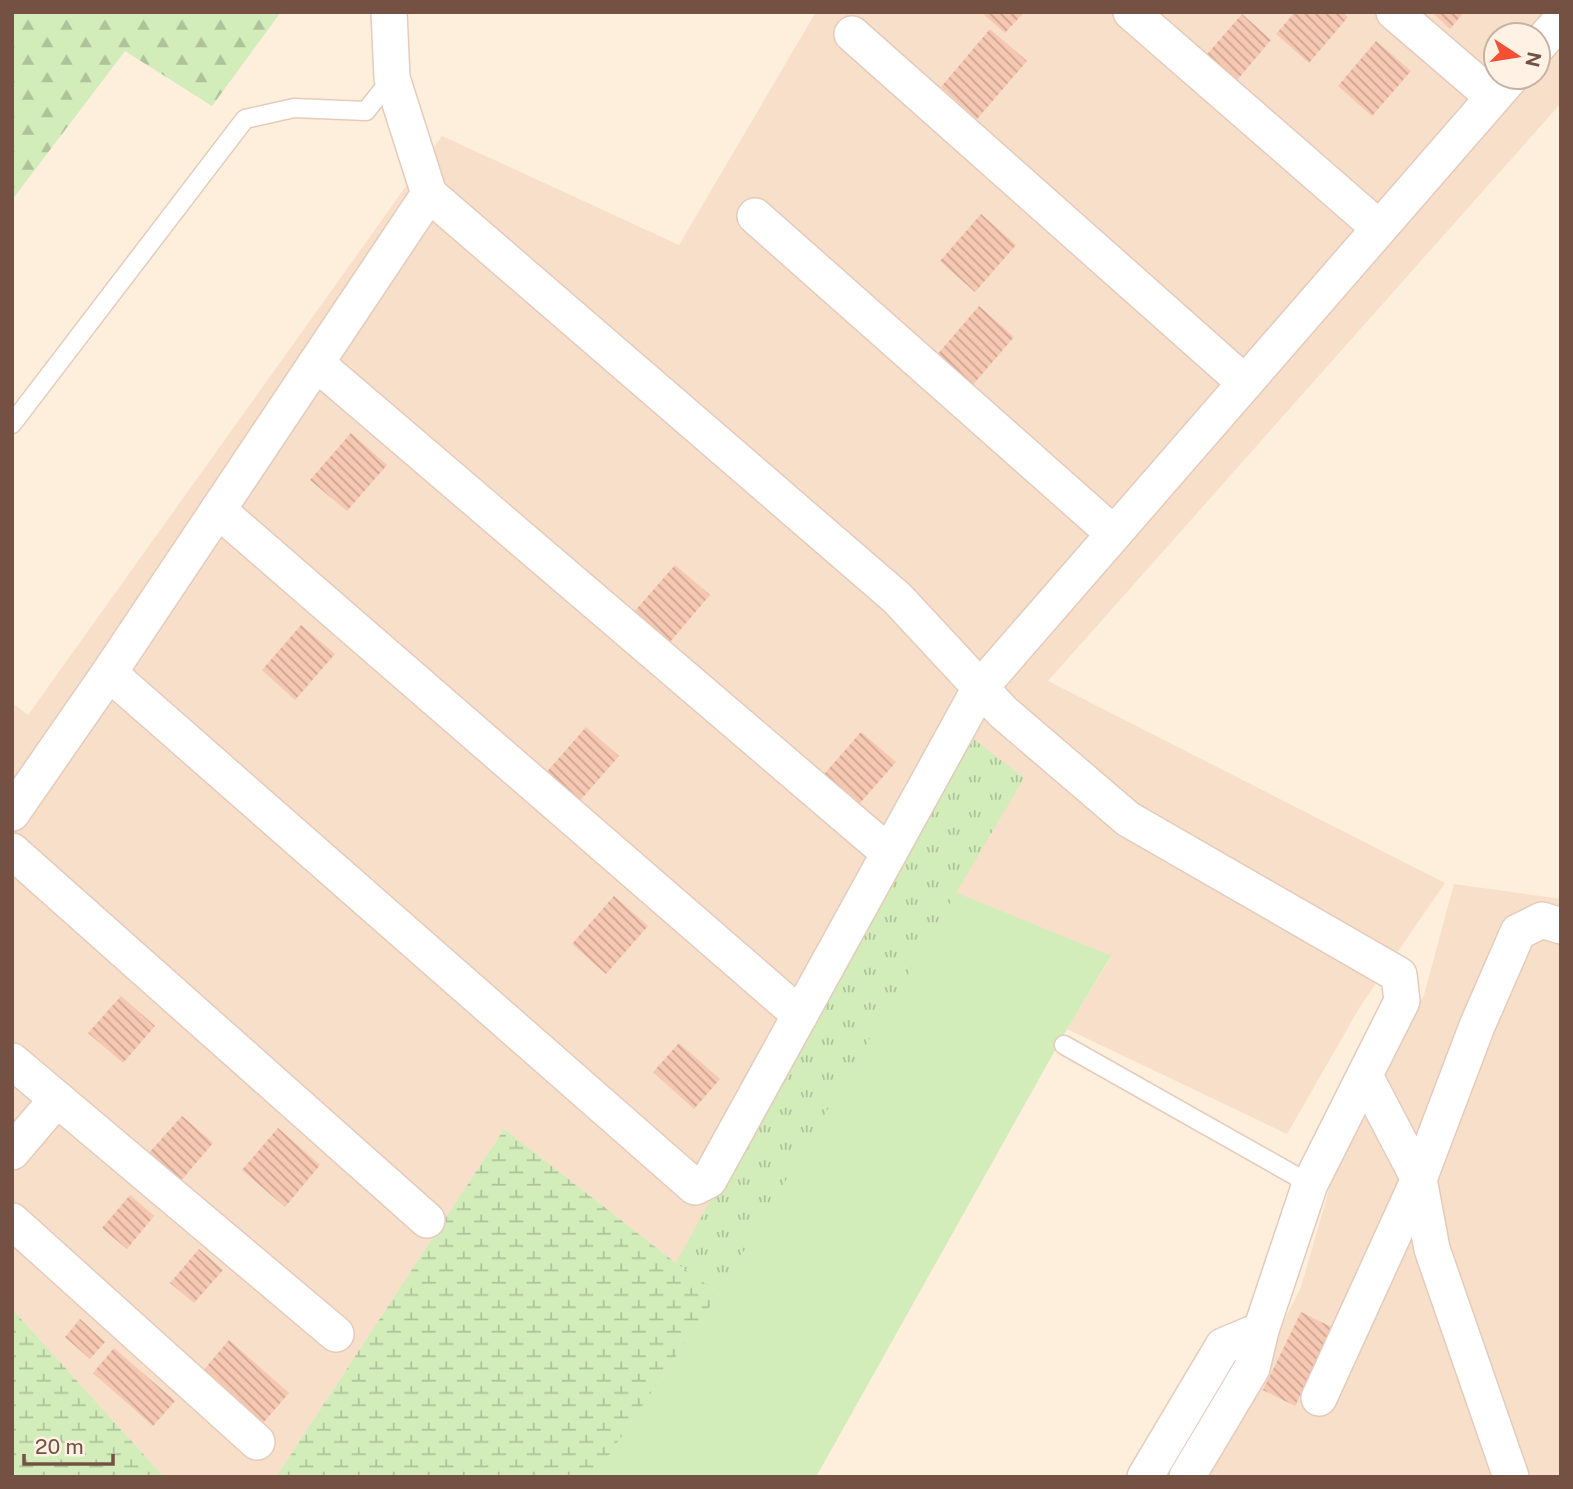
<svg xmlns="http://www.w3.org/2000/svg" width="1573" height="1489" font-family="'Public Sans',sans-serif">
<style>
.residential{fill:#f7dfca;fill-rule:evenodd}
.grass{fill:#d2ecba}
.forest{fill:url(#forest-firs)}
.wetland{fill:url(#wetland-marsh)}
.park{fill:url(#park-tufts)}
.building{fill:url(#building-back-hatch)}
.lines{fill:none;stroke-linecap:round;stroke-linejoin:round}
.service-casing{stroke:#e5cbbb;stroke-width:21}
.minor-casing{stroke:#e5cbbb;stroke-width:38}
.service{stroke:#fff;stroke-width:18}
.minor{stroke:#fff;stroke-width:35}
</style>
<defs>
<pattern id="forest-firs" width="22" height="20" patternUnits="userSpaceOnUse" patternTransform="scale(1.75)"><rect width="22" height="20" fill="#d2ecba"/><path d="M5 1l3.5 6h-7zM16 11l3.5 6h-7z" fill="#afc299"/></pattern>
<pattern id="wetland-marsh" width="20" height="14" patternUnits="userSpaceOnUse" patternTransform="scale(1.75)"><rect width="20" height="14" fill="#d2ecba"/><path d="M1 5h8M5 5V1M11 12h8M15 12V8" fill="none" stroke="#afc299"/></pattern>
<pattern id="park-tufts" width="24" height="20" patternUnits="userSpaceOnUse" patternTransform="scale(1.75)"><rect width="24" height="20" fill="#d2ecba"/><path d="M3 7l-1-3M5 7V3M7 7l1-3M15 17l-1-3M17 17v-4M19 17l1-3" fill="none" stroke="#afc299"/></pattern>
<pattern id="building-back-hatch" width="6" height="6" patternUnits="userSpaceOnUse" patternTransform="scale(1.75)"><rect width="6" height="6" fill="#f6c7b1"/><path d="M-1 5l2 2M0 0l6 6M5-1l2 2" fill="none" stroke="#cca492"/></pattern>
</defs>
<rect width="100%" height="100%" fill="#feeedc"/>
<!-- residential -->
<g class="residential">
<path d="M816 12H1561V103L1048 681 1445 883 1361 1005 1287 1134 1067 1029 1111 957 955 892 719 1293 676 1263 504 1129 276 1477H164L12 1309V703L28 715 442 136 679 245ZM1496 35H1538V77H1496Z"/>
<path d="M1454 884 1561 899V1477H1205L1301 1287 1335 1169 1424 995Z"/>
</g>
<!-- grass -->
<path class="grass" d="M955 892 1111 956 1067 1029 816 1477H594L719 1293Z"/>
<!-- forest -->
<path class="forest" d="M12 12H281L212 106 125 51 12 200Z"/>
<!-- wetland -->
<g class="wetland">
<path d="M504 1129 676 1263 719 1293 594 1477H276Z"/>
<path d="M12 1309 164 1477H12Z"/>
</g>
<!-- park -->
<path class="park" d="M967 734 1024 778 719 1293 676 1263Z"/>
<!-- building -->
<g class="building">
<path d="M981 12H1024L1005 33Z"/>
<path d="M1295 12H1342L1348 17 1309 63 1276 34Z"/>
<path d="M1432 12H1464L1450 29Z"/>
<path d="M1242 14 1271 40 1232 86 1202 60Z"/>
<path d="M990 29 1027 61 977 119 941 87Z"/>
<path d="M1376 41 1411 71 1372 116 1338 86Z"/>
<path d="M981 214 1016 245 975 292 940 261Z"/>
<path d="M979 306 1014 337 971 387 936 356Z"/>
<path d="M351 433 387 465 347 511 310 480Z"/>
<path d="M675 565 710 595 669 643 634 612Z"/>
<path d="M301 625 335 654 295 700 262 670Z"/>
<path d="M586 727 619 756 578 803 545 774Z"/>
<path d="M861 732 896 762 854 810 819 780Z"/>
<path d="M614 896 648 926 606 974 572 944Z"/>
<path d="M121 996 155 1026 123 1063 88 1033Z"/>
<path d="M679 1043 720 1079 694 1109 653 1072Z"/>
<path d="M182 1116 213 1143 179 1183 147 1155Z"/>
<path d="M278 1128 320 1165 285 1207 242 1170Z"/>
<path d="M130 1195 154 1216 127 1249 102 1228Z"/>
<path d="M199 1249 223 1270 194 1303 170 1283Z"/>
<path d="M1301 1312 1333 1328 1295 1406 1263 1390Z"/>
<path d="M80 1319 105 1342 90 1359 65 1337Z"/>
<path d="M229 1340 289 1393 263 1423 203 1371Z"/>
<path d="M114 1348 175 1401 153 1426 93 1373Z"/>
</g>
<g class="lines">
<defs>
<g id="service">
<path d="M12 424 245 119 294 108 366 111 392 78"/>
<path d="M1064 1045 1310 1184"/>
</g>
<g id="minor">
<path d="M389 12 392 78 429 194 897 598 1003 712 1128 819 1399 975 1402 1001 1310 1184 1261 1330 1252 1368 1187 1477"/>
<path d="M1131 12 1379 228"/>
<path d="M1394 12 1493 97"/>
<path d="M852 34 1245 383"/>
<path d="M1538 46 1561 20"/>
<path d="M755 216 1114 534"/>
<path d="M316 363 889 853"/>
<path d="M218 510 800 1015"/>
<path d="M109 673 695 1187 709 1180 980 688 1511 77"/>
<path d="M12 813 109 673 429 194"/>
<path d="M12 851 427 1220"/>
<path d="M12 1061 336 1334"/>
<path d="M1365 1076 1419 1179 1432 1249 1511 1477"/>
<path d="M12 1152 57 1099"/>
<path d="M12 1221 257 1442"/>
<path d="M1319 1398 1419 1179 1477 1026 1518 932 1542 920 1561 926"/>
<path d="M1145 1477 1223 1346 1261 1330"/>
</g>
</defs>
<!-- service casing -->
<use href="#service" class="service-casing"/>
<!-- minor casing -->
<use href="#minor" class="minor-casing"/>
<!-- service -->
<use href="#service" class="service"/>
<!-- minor -->
<use href="#minor" class="minor"/>
</g>
<!-- border -->
<rect width="1573" height="1489" fill="none" stroke="#755143" stroke-width="28"/>
<!-- north arrow -->
<g transform="translate(1517 56) rotate(102)"><circle r="33" fill="#fff2e4" stroke="#c8b2a4" stroke-width="2"/>
<path d="M0-5L12 26L0 18L-12 26Z" fill="#f55034"/>
<text y="-10" font-size="19" font-weight="bold" text-anchor="middle" fill="#755143">N</text>
</g>
<!-- scale -->
<path d="M24 1454v10h89v-10" fill="none" stroke="#755143" stroke-width="3.5"/>
<text x="35" y="1454" font-size="21" fill="#755143" stroke="#fff2e4" stroke-width="5" paint-order="stroke">20 m</text>
</svg>
